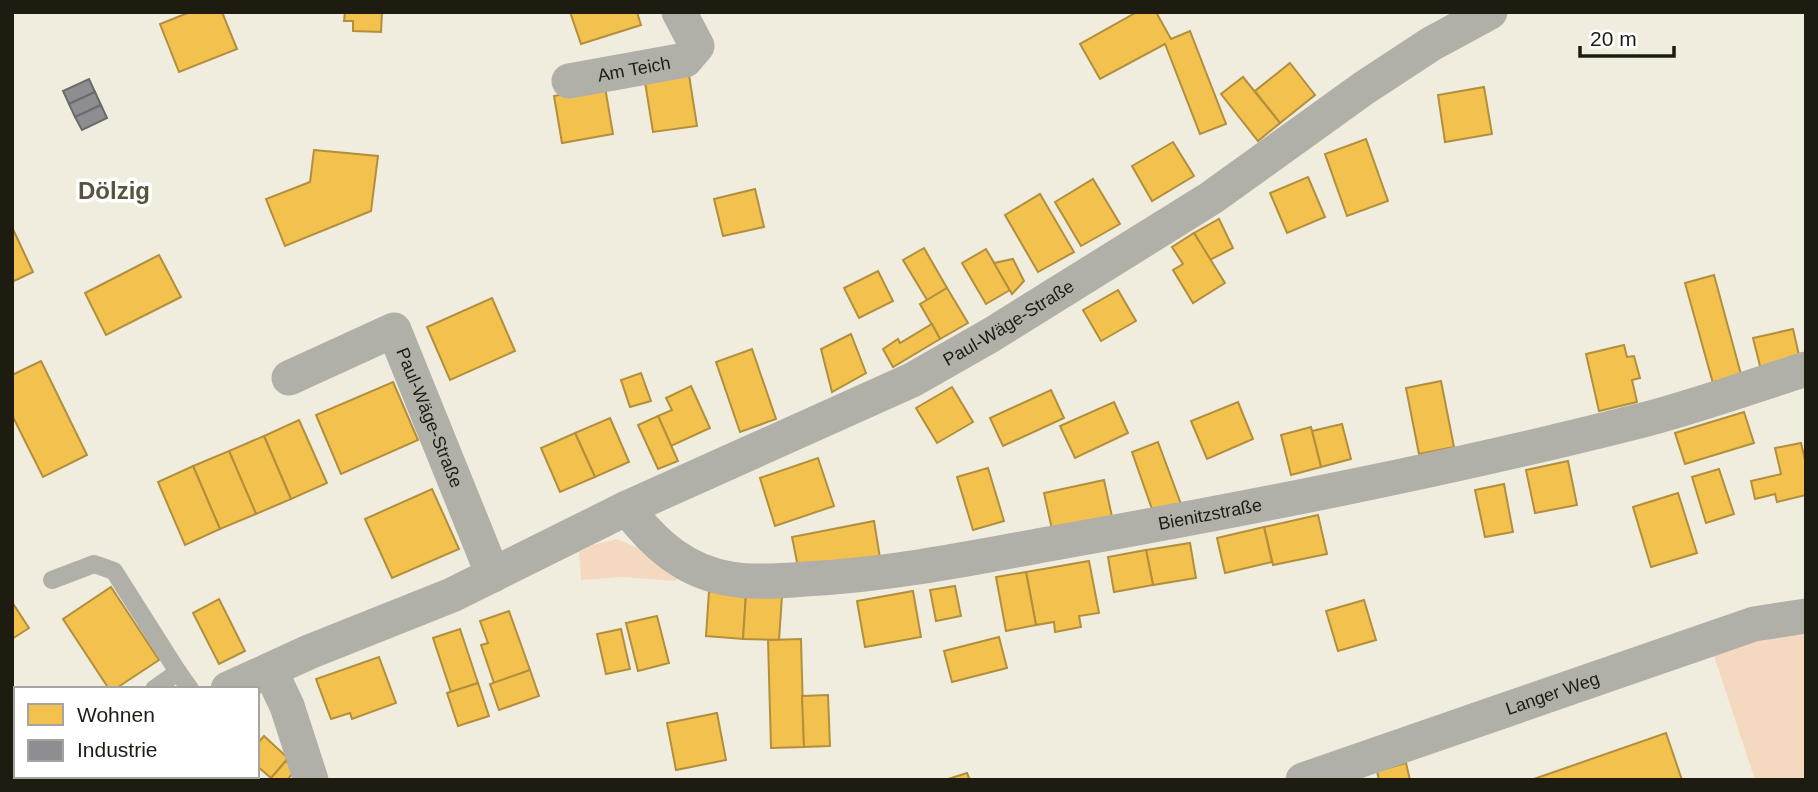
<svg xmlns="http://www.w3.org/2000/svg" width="1818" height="792" font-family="Arial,sans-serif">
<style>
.green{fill:#f4d9c0}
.homes{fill:#f2c14e;stroke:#b28f3c;stroke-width:2}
.industry{fill:#8d8d92;stroke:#6c6b6b;stroke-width:2}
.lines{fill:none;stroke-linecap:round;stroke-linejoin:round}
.service{stroke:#b0afa8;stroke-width:18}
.minor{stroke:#b0afa8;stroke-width:35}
.labels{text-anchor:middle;stroke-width:7;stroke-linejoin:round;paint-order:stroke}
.street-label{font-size:18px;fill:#1e1b11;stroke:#fff}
.district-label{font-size:24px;font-weight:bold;fill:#5a543c;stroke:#fff}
</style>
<rect width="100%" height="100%" fill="#f1edde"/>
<!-- green -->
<g class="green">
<path d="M617 539 638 548 678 576 676 581 622 577 581 580 579 552 593 545Z"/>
<path d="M1806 629V780H1755L1713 653Z"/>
</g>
<!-- homes -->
<g class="homes">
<path d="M190 12H222L237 49 179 72 160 24Z"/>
<path d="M345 12H382L381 32 353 31V21H344Z"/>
<path d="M570 12H637L641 25 581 44Z"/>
<path d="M1137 12H1156L1171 39 1190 31 1226 124 1200 134 1165 44 1100 79 1080 44Z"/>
<path d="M1290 63 1315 95 1280 123 1255 91Z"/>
<path d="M689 75 697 126 653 132 645 82Z"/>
<path d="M1243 77 1280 123 1258 141 1221 94Z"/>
<path d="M605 87 613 134 562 143 554 96Z"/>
<path d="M1484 87 1492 134 1445 142 1438 95Z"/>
<path d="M1366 139 1388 201 1347 216 1325 154Z"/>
<path d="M1173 142 1194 176 1152 201 1132 166Z"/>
<path d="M314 150 378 156 371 211 285 246 266 199 310 182Z"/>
<path d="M1308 177 1325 217 1287 233 1270 193Z"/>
<path d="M1093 179 1120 224 1081 246 1055 202Z"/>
<path d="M755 189 764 227 723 236 714 199Z"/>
<path d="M1040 194 1074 252 1038 272 1005 215Z"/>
<path d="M1219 219 1233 248 1210 260 1194 233Z"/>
<path d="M12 227 33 272 12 282Z"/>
<path d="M1194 233 1225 283 1193 303 1173 270 1183 264 1172 247Z"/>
<path d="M924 248 947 288 927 300 903 260Z"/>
<path d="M986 249 1010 290 986 304 962 263Z"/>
<path d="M159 255 181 297 106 335 85 293Z"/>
<path d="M1013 259 1024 281 1012 294 994 263Z"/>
<path d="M878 271 893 301 859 318 844 288Z"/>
<path d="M1714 275 1742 378 1714 387 1685 283Z"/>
<path d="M947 288 968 323 940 339 920 304Z"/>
<path d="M1118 290 1136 321 1101 341 1083 310Z"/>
<path d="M492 298 515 351 450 380 427 327Z"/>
<path d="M932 324 940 339 893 367 883 349 898 339 900 343Z"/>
<path d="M1793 329 1801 364 1762 374 1753 338Z"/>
<path d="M851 334 866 373 832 392 821 349Z"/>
<path d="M1624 345 1627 357 1634 356 1640 378 1632 380 1637 402 1599 411 1586 354Z"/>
<path d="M752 349 776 419 740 432 716 362Z"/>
<path d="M41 361 87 455 43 477 12 415V375Z"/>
<path d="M641 373 651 401 630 407 621 380Z"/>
<path d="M1441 381 1454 447 1419 454 1406 388Z"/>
<path d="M393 382 418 440 341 474 316 415Z"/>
<path d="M691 386 710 428 671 446 658 416 672 410 666 398Z"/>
<path d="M952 387 973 422 937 443 916 408Z"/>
<path d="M1051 390 1064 418 1003 446 990 418Z"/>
<path d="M1114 402 1128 433 1075 458 1060 426Z"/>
<path d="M1238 402 1253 439 1207 459 1191 421Z"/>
<path d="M1744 412 1754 443 1685 464 1675 433Z"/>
<path d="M658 416 678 461 658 469 638 425Z"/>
<path d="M610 418 629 462 595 477 575 433Z"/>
<path d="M299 420 327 483 291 499 264 436Z"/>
<path d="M1342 424 1351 459 1321 467 1312 431Z"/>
<path d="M1311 427 1321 467 1291 475 1281 435Z"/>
<path d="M575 433 595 477 560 492 541 448Z"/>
<path d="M264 436 291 499 256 514 229 451Z"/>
<path d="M1158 442 1181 504 1152 509 1132 452Z"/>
<path d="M1801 443 1806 464V495L1777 502 1775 494 1755 499 1751 481 1781 474 1775 448Z"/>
<path d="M229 451 256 514 220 529 193 466Z"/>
<path d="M818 458 834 506 775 526 760 478Z"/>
<path d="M1568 461 1577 505 1535 513 1526 470Z"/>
<path d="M193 466 220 529 185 545 158 482Z"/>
<path d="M988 468 1004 521 973 530 957 477Z"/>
<path d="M1719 469 1734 514 1706 523 1692 477Z"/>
<path d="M1104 480 1113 521 1053 534 1044 493Z"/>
<path d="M1504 484 1513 532 1485 537 1475 490Z"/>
<path d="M432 489 459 549 392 578 365 519Z"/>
<path d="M1678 493 1697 553 1651 567 1633 507Z"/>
<path d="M1318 515 1327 554 1273 565 1264 527Z"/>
<path d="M874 521 880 558 798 567 792 537Z"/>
<path d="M1264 527 1272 562 1225 573 1217 538Z"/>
<path d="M1190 543 1196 578 1153 585 1146 550Z"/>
<path d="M1146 550 1153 585 1114 592 1108 557Z"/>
<path d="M1089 561 1099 613 1079 616 1081 627 1055 632 1054 622 1036 625 1026 572Z"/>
<path d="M1026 572 1036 625 1006 631 996 577Z"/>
<path d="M955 586 961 616 936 621 930 590Z"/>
<path d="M111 587 159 660 115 689H109L63 619Z"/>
<path d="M709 591 746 594 743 639 706 636Z"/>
<path d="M913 591 921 637 865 647 857 601Z"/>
<path d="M746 594 782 596 779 640 743 639Z"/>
<path d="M219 599 245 651 219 664 193 613Z"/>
<path d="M1364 600 1376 640 1338 651 1326 611Z"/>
<path d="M12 602 29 628 12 639Z"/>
<path d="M509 611 530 670 494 683 481 645 488 643 480 621Z"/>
<path d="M657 616 669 663 638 671 626 623Z"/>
<path d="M460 629 478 683 451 692 433 638Z"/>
<path d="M621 629 630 669 606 674 597 634Z"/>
<path d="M999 637 1007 668 952 682 944 651Z"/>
<path d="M801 639 804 747 771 748 768 640Z"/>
<path d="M379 657 396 703 352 719 350 713 331 719 316 679Z"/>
<path d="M530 670 539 696 499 710 490 684Z"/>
<path d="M478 683 489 716 458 726 447 693Z"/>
<path d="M828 695 830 746 804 747 802 696Z"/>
<path d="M717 713 726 760 676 770 667 723Z"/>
<path d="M1666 733 1682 780H1531Z"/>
<path d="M264 736 288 758 271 778 257 766V744Z"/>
<path d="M286 761 296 770 287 780H272L271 778Z"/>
<path d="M1406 763 1410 780H1379L1377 771Z"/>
<path d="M967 773 970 780H945Z"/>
<path d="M155 776H243L237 780H150Z"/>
</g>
<!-- industry -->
<g class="industry">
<path d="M89 79 95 92 69 104 63 91Z"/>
<path d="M95 92 101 105 75 117 69 104Z"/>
<path d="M101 105 107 118 82 130 75 117Z"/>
</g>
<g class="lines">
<!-- service -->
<g class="service">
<path d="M52 580 94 564 114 571 178 672 154 689"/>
<path d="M178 672 190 689"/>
</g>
<!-- minor -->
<g class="minor">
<path id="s1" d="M569 81 685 60 697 46 679 12"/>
<path id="s2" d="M289 378 394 330 493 575"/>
<path id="s3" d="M627 508C654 544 685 572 731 579 754 583 781 581 805 579 885 575 963 560 1043 545 1245 509 1447 470 1647 419 1700 405 1753 386 1806 369"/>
<path d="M270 670 287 706 311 780"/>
<path id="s4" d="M228 689 309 652 452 595 627 508 912 380 991 335 1211 198 1364 88 1431 44 1490 12"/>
<path d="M79 780 84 776"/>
<path id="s5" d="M1303 780 1754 624 1806 616"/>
</g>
</g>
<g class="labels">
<!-- street labels -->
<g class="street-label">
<text dy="6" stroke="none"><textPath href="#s1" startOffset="66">Am Teich</textPath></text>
<text dy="6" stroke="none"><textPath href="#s4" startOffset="863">Paul-Wäge-Straße</textPath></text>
<text dy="6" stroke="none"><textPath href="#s2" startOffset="210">Paul-Wäge-Straße</textPath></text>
<text dy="6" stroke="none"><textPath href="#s3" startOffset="614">Bienitzstraße</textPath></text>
<text dy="6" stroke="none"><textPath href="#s5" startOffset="264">Langer Weg</textPath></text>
</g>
<!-- district labels -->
<g class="district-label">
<text x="114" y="199">Dölzig</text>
</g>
</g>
<!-- border -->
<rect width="1818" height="792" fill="none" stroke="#1e1b11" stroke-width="28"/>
<!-- legend -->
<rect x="14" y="687" width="245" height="91" fill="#ffffff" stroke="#a5a4a0" stroke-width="2"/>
<rect x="28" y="704" width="35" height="21" fill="#f2c14e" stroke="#a5a4a0" stroke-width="2"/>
<text x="77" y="722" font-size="21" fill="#1e1b11">Wohnen</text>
<rect x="28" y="740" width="35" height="21" fill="#8d8d92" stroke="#a5a4a0" stroke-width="2"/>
<text x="77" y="757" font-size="21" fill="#1e1b11">Industrie</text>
<!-- scale -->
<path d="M1580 46v10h94v-10" fill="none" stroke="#1e1b11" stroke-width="3.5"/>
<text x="1590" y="46" font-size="21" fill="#1e1b11" stroke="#ffffff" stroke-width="5" paint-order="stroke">20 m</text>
</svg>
